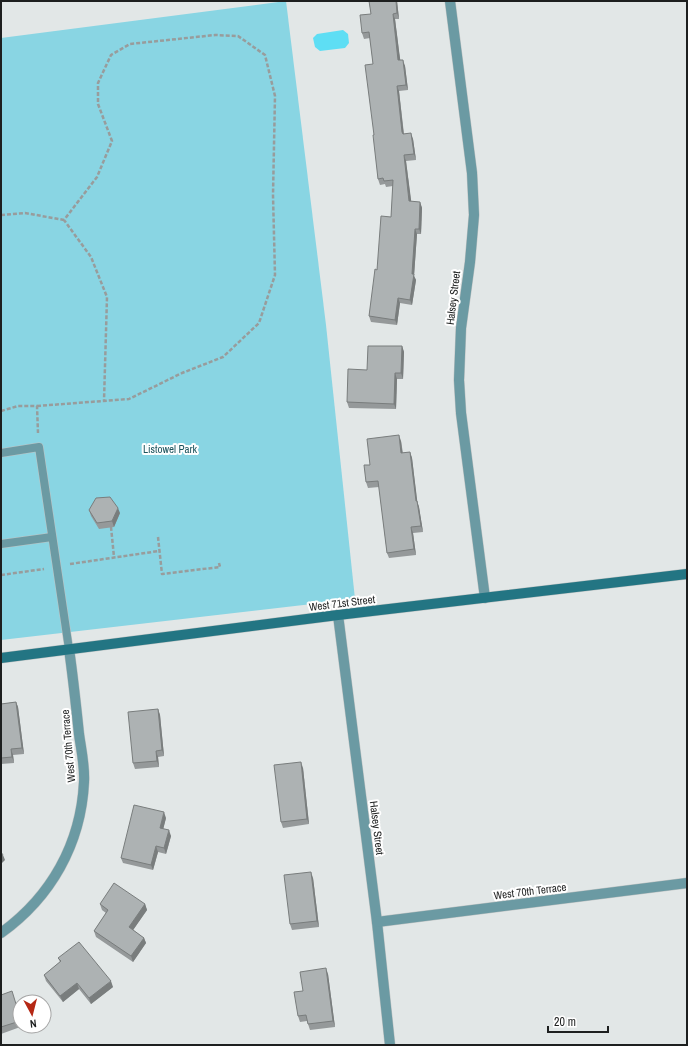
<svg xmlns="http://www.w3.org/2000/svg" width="688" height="1046" font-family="'Archivo Narrow',sans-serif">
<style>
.green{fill:#89d5e3}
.water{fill:#5edef4}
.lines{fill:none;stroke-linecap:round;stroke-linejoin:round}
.lane-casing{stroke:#bfc3c3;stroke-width:9}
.street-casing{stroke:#bfc3c3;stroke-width:11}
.secondary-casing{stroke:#bfc3c3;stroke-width:11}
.path{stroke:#989c9c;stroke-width:2.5;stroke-dasharray:4 2;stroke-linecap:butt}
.lane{stroke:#6b9aa3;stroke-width:8}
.street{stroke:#6b9aa3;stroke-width:10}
.secondary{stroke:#237583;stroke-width:10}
.wall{fill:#95999a}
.shaded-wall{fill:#797d7d}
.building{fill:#adb2b3;stroke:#797d7d}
.labels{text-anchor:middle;stroke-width:4;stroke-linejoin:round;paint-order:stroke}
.street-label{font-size:11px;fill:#1d1f1f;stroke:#fff}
.park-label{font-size:11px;fill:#1d545d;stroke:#fff}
</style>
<rect width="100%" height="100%" fill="#e2e7e7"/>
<!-- green -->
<path class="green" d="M286 1 326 325 355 599 1 640V38Z"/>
<!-- water -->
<path class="water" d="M343 30 348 34 349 43 345 48 320 51 315 47 313 38 317 34Z"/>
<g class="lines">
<defs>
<g id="lane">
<path d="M1 453 39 447 69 649"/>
<path d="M1 544 52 537"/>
</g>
<g id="street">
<path d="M450 1 472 173 474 215 470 262 461 328 459 380 461 413 485 598"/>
<path d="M338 615 377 922 390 1045"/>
<path d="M377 922 687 883"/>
<path d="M1 933C51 897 81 844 84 782 85 766 81 749 79 734 76 705 73 677 69 649"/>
</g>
<path id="secondary" d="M1 658 338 615 687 574"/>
</defs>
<!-- lane casing -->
<use href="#lane" class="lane-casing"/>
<!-- street casing -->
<use href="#street" class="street-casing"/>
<!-- secondary casing -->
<use href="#secondary" class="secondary-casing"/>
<!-- path -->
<g class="path">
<path d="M1 215 25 213 64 220"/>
<path d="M37 406 129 399 182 373 223 357 259 323 275 275 273 195 275 96 265 55 238 36 215 35 130 44 111 55 98 83V104L112 141 97 177 64 220 91 257 107 297 104 401"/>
<path d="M1 411 18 406H37L38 433"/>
<path d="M111 527 114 557"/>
<path d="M158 537 162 574 220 567 219 563"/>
<path d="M70 564 159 551"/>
<path d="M1 575 44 569"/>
</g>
<!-- lane -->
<use href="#lane" class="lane"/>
<!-- street -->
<use href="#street" class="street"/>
<!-- secondary -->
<use href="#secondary" class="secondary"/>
</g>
<!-- wall -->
<g class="wall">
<path d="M369 1H397L399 19H395L400 60 405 66 408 90 399 91 404 134 413 139 416 160 406 161 411 202H420L422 208 421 234H417L414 276 416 280 412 305 400 303 397 325 371 322 369 316 377 270 391 217 393 186 386 187 385 184 380 185 378 179 374 135 373 64 370 38 364 39 362 33 371 14Z"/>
<path d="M402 346 404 352 403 379H397L396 409 349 408 347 402 367 370Z"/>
<path d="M401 441 403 453 410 452 412 458 417 501 419 507 423 532 413 533 416 555 389 558 387 553 379 487 368 488 366 482 370 465Z"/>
<path d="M89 510 120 513 114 527 99 529 91 516Z"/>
<path d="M16 702 18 707 24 754 13 755 14 763 1 764V704Z"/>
<path d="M158 709 160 715 164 756 158 757 159 767 135 769 133 763Z"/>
<path d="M303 768 309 824 283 828 281 822Z"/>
<path d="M166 818 163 829 171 836 166 854 158 852 153 870 123 863 121 858Z"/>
<path d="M313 878 319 927 292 930 290 924Z"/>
<path d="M100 904H145L147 910 133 930 144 938 146 943 133 962 96 937 94 931 106 913 102 910Z"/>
<path d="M58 958 113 987 91 1004 79 989 63 1002 46 981 44 975 60 962Z"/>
<path d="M328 974 335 1027 310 1030 307 1021 300 1022 298 1016 303 991Z"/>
<path d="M1 995 20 1016V1026H23L1 1034Z"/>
</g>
<!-- shaded-wall -->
<g class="shaded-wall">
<path d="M396 1H397L399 19 397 13Z"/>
<path d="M393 14 395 19 401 66 398 60Z"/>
<path d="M403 60 405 66 408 90 406 85Z"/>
<path d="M397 86 399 91 404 137 402 132Z"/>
<path d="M411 133 413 139 416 160 414 154Z"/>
<path d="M404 155 406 161 412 207 409 201Z"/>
<path d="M420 202 422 208 421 234 419 229Z"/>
<path d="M415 229 417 234 414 276 416 280 412 305 410 300Z"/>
<path d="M398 298 400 303 397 325 395 320Z"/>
<path d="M402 346 404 352 403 379 401 373Z"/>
<path d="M395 373 397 379 396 409 394 404Z"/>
<path d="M399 435 401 441 403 459 401 453Z"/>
<path d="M410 452 412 458 418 507 416 501Z"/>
<path d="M417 501 419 507 423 532 421 526Z"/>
<path d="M118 508 120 513 114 527 112 521Z"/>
<path d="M411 527 413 533 416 555 414 549Z"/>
<path d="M16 702 18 707 24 754 22 748Z"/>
<path d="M158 709 160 715 164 756 162 750Z"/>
<path d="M11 749 13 755 14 763 12 757Z"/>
<path d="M156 751 158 757 159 767 157 761Z"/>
<path d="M301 762 303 768 309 824 307 819Z"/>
<path d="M164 812 166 818 162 834 160 828Z"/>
<path d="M169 830 171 836 166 854 164 848Z"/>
<path d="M156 846 158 852 153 870 151 865Z"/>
<path d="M3 855 5 860 1 864V857Z"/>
<path d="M311 872 313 878 319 927 317 921Z"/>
<path d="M145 904 147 910 131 933 129 927Z"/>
<path d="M144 938 146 943 133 962 131 956Z"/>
<path d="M326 968 328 974 335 1027 333 1021Z"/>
<path d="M111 981 113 987 91 1004 89 998Z"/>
<path d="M77 983 79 989 63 1002 60 996Z"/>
</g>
<!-- building -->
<g class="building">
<path d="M369 1H396L397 13 393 14 398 60H403L406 85 397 86 402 132 403 134 411 133 414 154 404 155 409 201 420 202 419 229H415L412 274H414L410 300 398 298 395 320 369 316 375 269 377 270 381 216 391 217 393 180 384 181 383 178 378 179 373 135H374L365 65 373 64 369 32 362 33 360 15 371 14Z"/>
<path d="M368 346H402L401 373H395L394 404 347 402 348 369 367 370Z"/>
<path d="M399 435 401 453 410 452 416 501H417L421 526 411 527 414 549 387 553 378 481 366 482 364 465H370L367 439Z"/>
<path d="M110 497 118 508 112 521 97 523 89 510 96 498Z"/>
<path d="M16 702 22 748 11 749 12 757 1 758V704Z"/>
<path d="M158 709 162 750 156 751 157 761 133 763 128 712Z"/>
<path d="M301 762 307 819 281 822 274 765Z"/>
<path d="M134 805 164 812 160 828 169 830 164 848 156 846 151 865 121 858Z"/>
<path d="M1 852 3 855 1 857Z"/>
<path d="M311 872 317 921 290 924 284 875Z"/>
<path d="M114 883 145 904 129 927 144 938 131 956 94 931 108 910 100 904Z"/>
<path d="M79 942 111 981 89 998 77 983 60 996 44 975 61 961 58 958Z"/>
<path d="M326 968 333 1021 308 1024 306 1015 298 1016 294 992 303 991 300 972Z"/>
<path d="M12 991 20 1017V1021L1 1027V995Z"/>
</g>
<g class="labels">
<!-- street labels -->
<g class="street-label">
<text transform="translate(453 298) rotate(-83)" y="4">Halsey Street</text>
<text transform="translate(342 603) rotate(-7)" y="4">West 71st Street</text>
<text transform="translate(68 746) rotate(-95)" y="4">West 70th Terrace</text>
<text transform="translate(377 828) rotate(83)" y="4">Halsey Street</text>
<text transform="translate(530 891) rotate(-7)" y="4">West 70th Terrace</text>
</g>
<!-- park labels -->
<g class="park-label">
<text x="170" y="453">Listowel Park</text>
</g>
</g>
<!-- border -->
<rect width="688" height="1046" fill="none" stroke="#1d1f1f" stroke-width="4"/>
<!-- north arrow -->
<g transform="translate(32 1014) rotate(173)"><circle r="19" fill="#ffffff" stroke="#a5a5a5"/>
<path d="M0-3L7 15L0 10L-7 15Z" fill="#b52815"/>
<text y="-6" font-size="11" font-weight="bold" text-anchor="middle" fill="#1d1f1f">N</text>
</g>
<!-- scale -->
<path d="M548 1026v6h60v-6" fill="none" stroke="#1d1f1f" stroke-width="2"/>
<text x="554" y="1026" font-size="12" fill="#1d1f1f" stroke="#ffffff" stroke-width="3" paint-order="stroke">20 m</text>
</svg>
